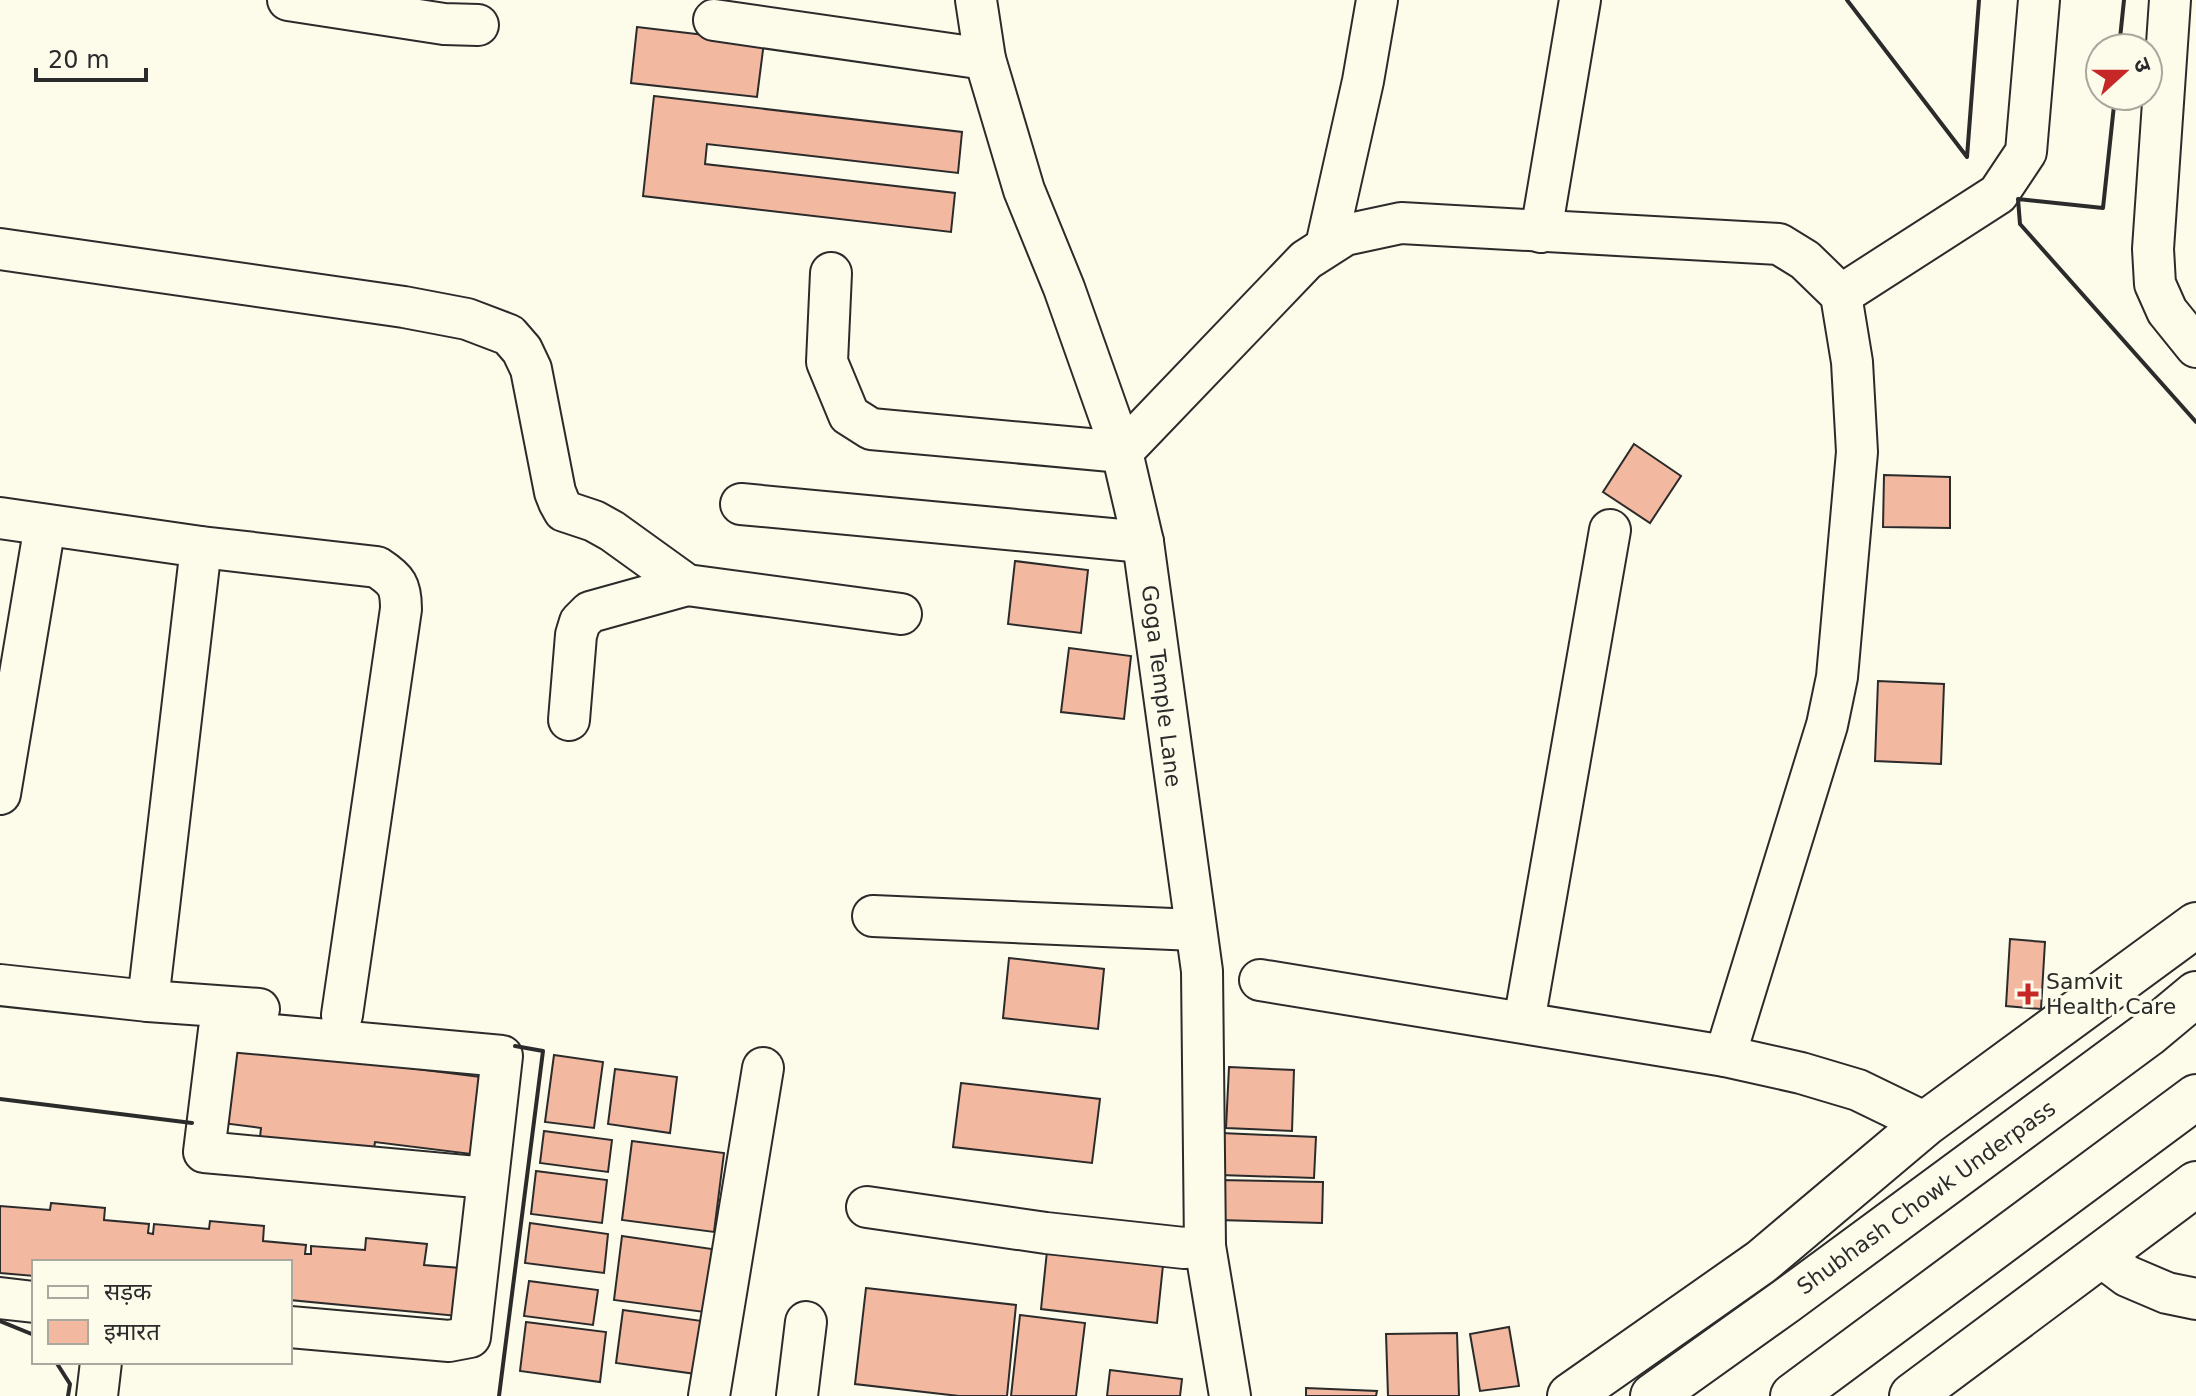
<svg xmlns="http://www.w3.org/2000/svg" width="2196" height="1396" font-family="'DejaVu Sans','Noto Sans Devanagari',sans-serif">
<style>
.building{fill:#f2b8a0;stroke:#2b2b2b;stroke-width:2}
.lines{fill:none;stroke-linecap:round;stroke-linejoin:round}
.minor-casing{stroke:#2b2b2b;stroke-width:44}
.major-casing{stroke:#2b2b2b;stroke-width:48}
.highway-casing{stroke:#2b2b2b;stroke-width:48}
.minor{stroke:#fdfbea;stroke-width:40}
.major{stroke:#fdfbea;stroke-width:44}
.highway{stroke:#fdfbea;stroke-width:44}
.wall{stroke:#2b2b2b;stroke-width:4}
.poi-dot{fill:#c62828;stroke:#fdfbea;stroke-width:3}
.labels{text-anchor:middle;stroke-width:6;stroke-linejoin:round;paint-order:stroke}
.street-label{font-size:22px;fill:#2b2b2b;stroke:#fdfbea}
.poi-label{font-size:22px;fill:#2b2b2b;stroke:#fdfbea;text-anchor:start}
</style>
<rect width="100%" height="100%" fill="#fdfbea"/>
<!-- building -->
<g class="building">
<path d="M637 27 764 42 757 97 631 83Z"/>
<path d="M654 96 962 132 958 173 707 144 705 164 955 193 951 232 643 196Z"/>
<path d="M1634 444 1681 476 1650 523 1603 492Z"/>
<path d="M1884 475 1950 477V528L1883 527Z"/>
<path d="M1015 561 1088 570 1081 633 1008 624Z"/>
<path d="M1069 648 1131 656 1124 719 1061 712Z"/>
<path d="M1878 681 1944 684 1941 764 1875 761Z"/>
<path d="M2010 939 2045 942 2041 1009 2006 1006Z"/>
<path d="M1009 958 1104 969 1098 1029 1003 1018Z"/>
<path d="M232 1046 481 1077 471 1154 375 1142 372 1161 259 1147 261 1128 222 1123Z"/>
<path d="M554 1055 603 1062 594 1128 545 1122Z"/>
<path d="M1229 1067 1294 1070 1292 1131 1226 1128Z"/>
<path d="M615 1069 677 1077 670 1133 608 1124Z"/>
<path d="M961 1083 1100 1099 1092 1163 953 1147Z"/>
<path d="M544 1131 612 1140 608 1172 540 1163Z"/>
<path d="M1221 1133 1316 1137 1314 1178 1220 1175Z"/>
<path d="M632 1141 724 1153 714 1232 622 1220Z"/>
<path d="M536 1171 607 1180 602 1223 531 1214Z"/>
<path d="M1219 1180 1323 1182 1322 1223 1218 1220Z"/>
<path d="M51 1203 105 1208 104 1220 149 1224 148 1233 153 1234 154 1224 209 1229 210 1221 264 1226 263 1241 306 1245 305 1254H311V1246L365 1250 366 1238 427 1244 424 1265 473 1269 468 1317 290 1300V1262H34V1276L0 1273V1206L50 1210Z"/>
<path d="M530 1223 608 1234 604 1273 525 1263Z"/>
<path d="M622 1236 712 1249 704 1312 614 1300Z"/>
<path d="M1047 1251 1163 1265 1157 1323 1041 1309Z"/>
<path d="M529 1281 598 1290 593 1325 524 1316Z"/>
<path d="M866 1288 1016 1305 1007 1396H959L855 1384Z"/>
<path d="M623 1310 702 1321 696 1374 616 1363Z"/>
<path d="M1020 1315 1085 1323 1076 1396H1011Z"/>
<path d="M526 1322 606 1332 600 1382 520 1371Z"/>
<path d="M1509 1327 1519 1386 1480 1391 1470 1334Z"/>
<path d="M1457 1333 1459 1396H1388L1386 1334Z"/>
<path d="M1110 1370 1182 1379 1180 1396H1107Z"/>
<path d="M1306 1388 1377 1391 1376 1396H1306Z"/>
</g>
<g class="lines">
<defs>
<g id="minor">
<path d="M288 0 444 24 478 25"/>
<path d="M976 0 985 59 1024 190 1064 288 1122 452 1143 542 1202 971 1205 1246 1230 1396"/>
<path d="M2170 0 2153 249 2155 284 2167 311 2196 347"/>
<path d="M714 20 985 59"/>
<path d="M1541 232 1580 0"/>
<path d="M1326 246 1363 81 1377 0"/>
<path d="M0 249 404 307 467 319 509 335 522 350 531 369 555 492 559 502 564 511 594 521 612 531 687 585 901 614"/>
<path d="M831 273 827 362 849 415 871 429 1122 452 1306 260 1345 235 1401 223 1779 244 1805 260 1841 295 1852 362 1857 452 1837 677 1827 725 1725 1056"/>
<path d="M1841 295 1998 194 2026 152 2039 0"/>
<path d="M741 504 1143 542"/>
<path d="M0 518 201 547 377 567C397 580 401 586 401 609L342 1015"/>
<path d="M569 720 576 635 580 622 590 612 687 585"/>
<path d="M0 794 45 525"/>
<path d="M873 916 1195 930"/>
<path d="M1260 980 1725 1056 1801 1073 1858 1090 1926 1123"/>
<path d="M0 985 148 1001 259 1009"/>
<path d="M148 1001 201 547"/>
<path d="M1524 1022 1610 530"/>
<path d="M867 1207 1046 1233 1184 1248 1205 1246"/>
<path d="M2099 1255 2127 1276 2167 1293 2196 1299"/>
<path d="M0 1298 34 1302"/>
<path d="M290 1327 449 1341 470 1337 502 1056 219 1030 204 1152 487 1178"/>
<path d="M97 1396 101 1362"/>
<path d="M709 1396 763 1068"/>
<path d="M797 1396 806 1322"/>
</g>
<g id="major">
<path d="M1570 1396 1761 1262 1926 1123 2196 925"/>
<path d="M1912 1396 2196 1184"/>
</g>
<g id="highway">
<path d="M1653 1396 1786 1301 2148 1034 2196 994"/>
<path d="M1793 1396 2196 1097"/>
</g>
</defs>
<!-- minor casing -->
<use href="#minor" class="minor-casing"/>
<!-- major casing -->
<use href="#major" class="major-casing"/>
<!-- highway casing -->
<use href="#highway" class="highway-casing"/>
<!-- minor -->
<use href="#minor" class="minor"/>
<!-- major -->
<use href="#major" class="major"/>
<!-- highway -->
<use href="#highway" class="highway"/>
<!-- wall -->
<g class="wall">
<path d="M1847 0 1967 157 1979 0"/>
<path d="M2119 48 2124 0"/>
<path d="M2115 96 2103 208 2018 199 2020 224 2196 422"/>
<path d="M0 1099 192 1123"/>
<path d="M0 1321 34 1335"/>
<path d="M56 1362 70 1384 68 1396"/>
<path d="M499 1396 543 1051 515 1046"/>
</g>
</g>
<!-- markers -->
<path class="poi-dot" d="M2024 982h8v8h8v8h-8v8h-8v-8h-8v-8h8z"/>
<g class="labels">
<!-- street labels -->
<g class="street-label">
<text transform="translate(1162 686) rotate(83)" y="8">Goga Temple Lane</text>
<text transform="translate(1926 1197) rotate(-36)" y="8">Shubhash Chowk Underpass</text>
</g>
<!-- poi labels -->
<g class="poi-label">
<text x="2046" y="989">Samvit<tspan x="2046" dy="25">Health Care</tspan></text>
</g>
</g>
<!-- legend -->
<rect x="32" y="1260" width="260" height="104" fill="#fdfbea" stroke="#a9a89e" stroke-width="2"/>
<rect x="48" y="1286" width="40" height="12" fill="#fdfbea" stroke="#a9a89e" stroke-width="2"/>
<text x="104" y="1300" font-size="24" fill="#2b2b2b">सड़क</text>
<rect x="48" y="1320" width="40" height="24" fill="#f2b8a0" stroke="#a9a89e" stroke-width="2"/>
<text x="104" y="1340" font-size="24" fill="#2b2b2b">इमारत</text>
<!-- north arrow -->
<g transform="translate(2124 72) rotate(69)"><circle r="38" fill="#fdfbea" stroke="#a9a89e" stroke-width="2"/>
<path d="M0-6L14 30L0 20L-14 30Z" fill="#c62828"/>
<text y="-12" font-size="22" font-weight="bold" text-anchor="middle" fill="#2b2b2b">उ</text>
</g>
<!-- scale -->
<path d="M36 68v12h110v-12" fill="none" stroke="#2b2b2b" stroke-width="4"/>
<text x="48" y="68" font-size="24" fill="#2b2b2b" stroke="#fdfbea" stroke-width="6" paint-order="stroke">20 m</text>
</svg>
